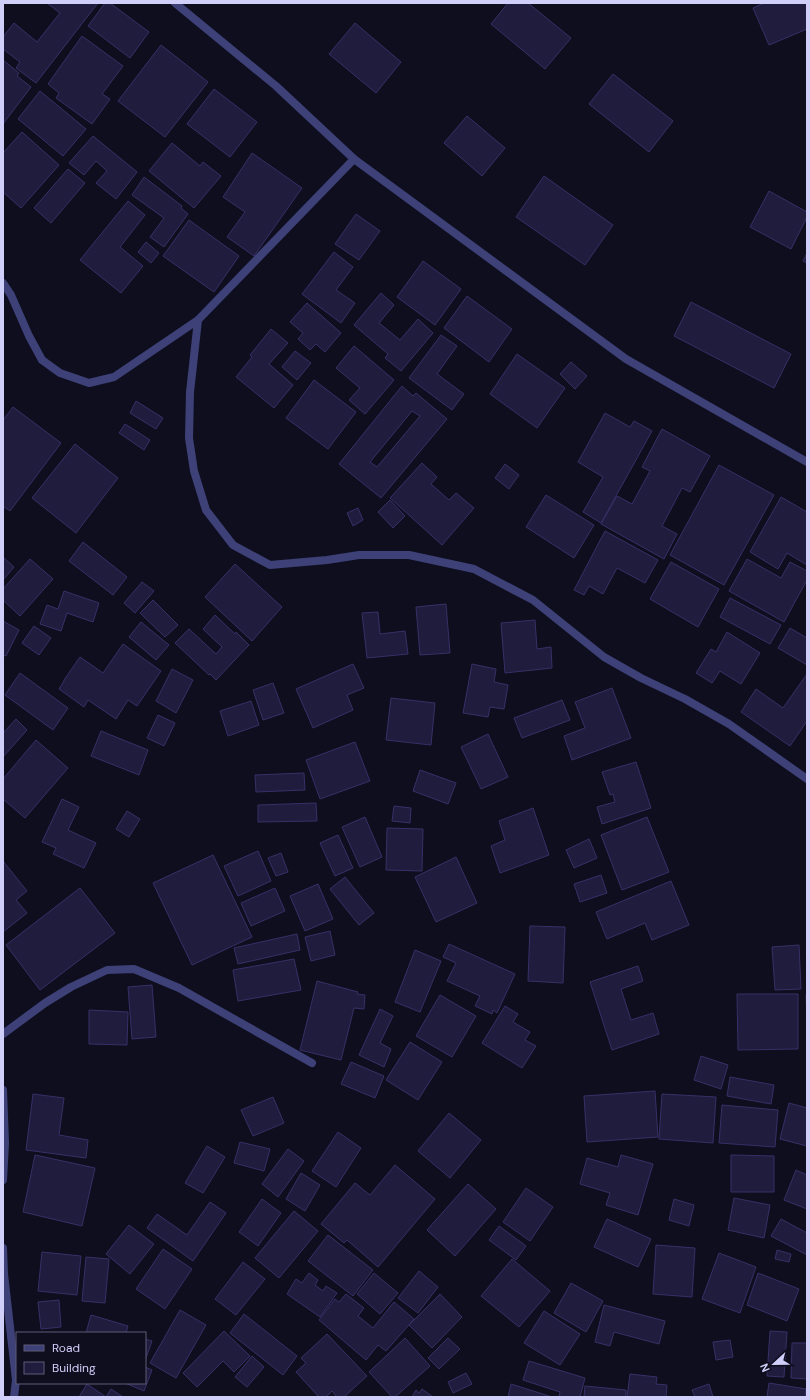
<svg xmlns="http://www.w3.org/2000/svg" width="810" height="1400" font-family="'DM Sans',sans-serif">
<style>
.building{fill:#201c3d;stroke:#363067;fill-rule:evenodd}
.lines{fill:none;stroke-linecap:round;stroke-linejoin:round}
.minor{stroke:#3d4178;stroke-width:8}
</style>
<rect width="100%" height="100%" fill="#0f0e1e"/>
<!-- building -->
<g class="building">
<path d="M47 3H98L36 83 16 68 20 62 3 49V37L14 23 37 42 60 13Z"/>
<path d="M105 3H110L149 32 130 58 88 26Z"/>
<path d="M508 3H528L571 38 545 69 491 24Z"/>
<path d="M764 3H807V29L769 45 753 8Z"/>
<path d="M355 23 401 62 376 93 329 54Z"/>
<path d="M82 36 123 66 102 94 110 99 92 124 56 98 59 93 48 84Z"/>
<path d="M161 45 208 82 165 137 118 101Z"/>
<path d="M3 60 19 73 17 76 31 87 3 124Z"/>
<path d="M613 74 673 121 649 152 589 104Z"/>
<path d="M214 89 257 122 230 157 187 124Z"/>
<path d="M40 91 86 129 63 156 18 119Z"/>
<path d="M467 116 505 148 482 176 444 143Z"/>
<path d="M22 132 59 165 21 208 3 192V153Z"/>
<path d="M93 136 137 172 116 199 96 183 107 171 96 161 84 175 69 163Z"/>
<path d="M172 143 200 166 203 162 221 176 194 208 149 171Z"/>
<path d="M252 153 302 188 254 256 227 237 245 212 223 197Z"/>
<path d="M68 169 85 183 51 223 34 208Z"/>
<path d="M544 176 613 225 585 265 516 217Z"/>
<path d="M144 177 182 206 181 208 188 214 164 247 150 237 164 218 132 195Z"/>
<path d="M769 191 807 212V217L791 249 750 227Z"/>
<path d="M128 201 145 215 120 247 143 266 121 293 80 260Z"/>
<path d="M356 214 380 231 359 260 335 244Z"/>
<path d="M189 220 239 256 214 292 163 256Z"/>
<path d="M146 242 159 253 151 263 138 252Z"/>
<path d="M334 252 353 267 336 290 355 303 341 323 302 294Z"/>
<path d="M807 253V263L803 261Z"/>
<path d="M423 261 461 289 435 325 397 297Z"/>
<path d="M381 293 394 305 379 323 400 340 418 319 433 333 401 371 385 358 388 354 354 325Z"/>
<path d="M467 296 512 329 489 362 444 328Z"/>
<path d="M691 302 791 354 774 388 674 336Z"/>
<path d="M307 303 341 333 325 352 316 344 310 350 298 339 303 333 290 322Z"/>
<path d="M271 329 288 343 269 364 293 385 274 408 236 377 252 357 250 355Z"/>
<path d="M441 335 457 346 437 374 464 394 452 410 409 378Z"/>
<path d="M354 346 394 380 365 414 349 400 360 388 336 368Z"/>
<path d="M295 351 311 363 297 380 282 367Z"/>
<path d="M517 354 565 388 537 428 490 394Z"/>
<path d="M571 362 587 376 575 389 560 374Z"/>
<path d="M314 380 356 412 328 449 286 418Z"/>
<path d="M402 386 413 396 416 393 447 419 381 498 339 464ZM412 411 420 416 377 467 370 462Z"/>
<path d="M136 401 163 418 156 429 130 413Z"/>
<path d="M13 407 61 443 10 511 3 506V420Z"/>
<path d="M605 413 630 427 634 421 652 431 601 523 583 512 603 477 578 462Z"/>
<path d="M125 424 150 440 144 450 119 433Z"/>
<path d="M662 429 710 456 690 492 682 488 662 526 677 534 664 559 601 524 617 496 632 504 650 471 642 467Z"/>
<path d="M75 444 118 478 76 533 32 498Z"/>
<path d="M422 463 437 477 431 484 449 500 456 493 474 508 442 545 390 498Z"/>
<path d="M505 464 519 475 509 489 495 478Z"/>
<path d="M719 465 774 495 724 585 670 555Z"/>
<path d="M546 495 594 525 574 558 526 527Z"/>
<path d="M781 497 807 512V565L787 553 778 569 750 552Z"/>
<path d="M390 500 405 516 393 528 378 512Z"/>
<path d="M358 508 363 520 353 526 347 513Z"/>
<path d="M605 531 658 560 645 583 617 568 603 594 589 586 584 595 574 590Z"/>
<path d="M83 542 127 577 113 595 69 561Z"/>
<path d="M3 557 14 567 3 580Z"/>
<path d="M30 559 53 579 20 616 3 600V589Z"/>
<path d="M747 559 781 578 790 562 807 571V580L784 622 729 591Z"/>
<path d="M671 562 719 589 698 627 650 599Z"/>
<path d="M235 564 282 607 252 641 205 597Z"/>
<path d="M142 582 154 591 135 613 124 603Z"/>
<path d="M64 591 99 603 93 622 67 613 61 631 40 624 47 605 58 609Z"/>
<path d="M730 598 781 625 770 644 720 617Z"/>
<path d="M153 600 178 625 165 637 140 613Z"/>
<path d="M446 604 450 653 420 655 416 607Z"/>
<path d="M378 612 380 634 405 631 408 654 367 658 362 613Z"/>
<path d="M215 615 235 634 236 632 249 645 216 680 210 674 209 675 175 643 189 629 216 654 222 647 203 629Z"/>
<path d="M535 620 537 649 551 647 552 668 505 673 501 623Z"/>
<path d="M3 621 19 630 6 656 3 655Z"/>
<path d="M141 622 169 645 156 660 129 637Z"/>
<path d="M34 626 51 638 39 655 22 643Z"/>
<path d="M790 628 807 638V665L778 648Z"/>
<path d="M727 632 760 653 741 684 720 671 712 683 696 673 711 649 716 652Z"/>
<path d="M123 644 161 671 137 706 128 700 116 719 88 700 84 707 59 689 64 681V680L80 657 103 673Z"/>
<path d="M353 664 364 688 347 695 353 710 313 728 296 689Z"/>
<path d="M472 664 496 669 494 682 508 685 504 709 490 707 488 717 463 713Z"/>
<path d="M172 669 193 680 176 713 156 701Z"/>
<path d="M20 673 68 708 53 730 5 695Z"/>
<path d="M807 674V721L790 746 741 712 756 689 783 708Z"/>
<path d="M273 683 284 713 263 720 253 690Z"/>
<path d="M612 688 631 738 572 760 564 736 585 728 575 702Z"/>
<path d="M391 698 435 703 431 745 386 740Z"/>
<path d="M562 700 570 720 522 738 514 718Z"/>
<path d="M251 701 259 725 228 736 220 711Z"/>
<path d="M158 715 175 723 164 746 147 738Z"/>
<path d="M16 719 27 730 3 757V731L4 732Z"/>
<path d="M101 731 148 750 139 775 91 756Z"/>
<path d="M488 734 508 777 481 789 461 747Z"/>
<path d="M36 740 68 768 25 818 3 799V779Z"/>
<path d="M355 742 370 781 320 799 306 760Z"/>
<path d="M636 762 651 808 602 824 597 807 615 802 613 794 610 795 602 772Z"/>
<path d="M420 770 456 783 448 804 413 791Z"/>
<path d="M304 773 305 790 256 792 255 775Z"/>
<path d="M62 799 79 807 68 830 96 843 84 868 53 854 56 848 42 842Z"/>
<path d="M316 803 317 821 258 822V805Z"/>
<path d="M394 806 411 808 410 823 392 821Z"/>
<path d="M533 808 549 855 500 873 491 846 505 840 499 821Z"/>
<path d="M127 811 140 819 129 837 116 829Z"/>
<path d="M365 817 382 857 360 867 342 827Z"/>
<path d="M647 817 669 872 622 890 601 835Z"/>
<path d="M387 828 423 829 422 871 386 870Z"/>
<path d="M338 835 353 868 335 876 320 843Z"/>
<path d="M589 839 597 858 574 868 566 850Z"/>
<path d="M258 851 271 881 238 896 224 866Z"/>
<path d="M281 853 288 872 276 876 268 858Z"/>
<path d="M213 855 252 937 192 965 153 883Z"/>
<path d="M456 857 477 903 436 922 415 877Z"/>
<path d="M3 861 27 891 16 900 27 913 3 932Z"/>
<path d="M601 875 607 893 580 902 574 884Z"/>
<path d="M345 877 374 913 359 925 330 889Z"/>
<path d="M671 881 689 925 652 940 645 923 607 939 596 912Z"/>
<path d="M318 884 333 919 305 931 290 896Z"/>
<path d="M80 888 115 933 40 990 6 945Z"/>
<path d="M275 888 285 911 251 926 241 903Z"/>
<path d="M530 926 565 927 563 983 528 981Z"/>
<path d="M330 931 335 955 311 961 305 937Z"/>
<path d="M297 934 300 950 238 964 234 948Z"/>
<path d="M449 944 515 974 497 1013 493 1010 492 1014 475 1006 480 996 447 981 456 963 443 957Z"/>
<path d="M799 945 801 989 775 990 772 947Z"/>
<path d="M415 950 441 961 420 1012 395 1002Z"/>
<path d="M294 959 301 990 238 1001 233 970Z"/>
<path d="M638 966 643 981 621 989 631 1020 653 1013 659 1034 612 1050 590 982Z"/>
<path d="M317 981 358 992 357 994 365 995 364 1009 354 1008 341 1060 300 1050Z"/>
<path d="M152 985 156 1037 132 1039 128 987Z"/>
<path d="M737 994H798V1049L738 1050Z"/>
<path d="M440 995 476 1016 452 1057 416 1036Z"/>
<path d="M806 995H807V1020Z"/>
<path d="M505 1006 518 1014 513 1022 530 1032 525 1040 536 1046 522 1068 482 1043Z"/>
<path d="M380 1009 393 1016 380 1043 391 1049 384 1067 359 1055Z"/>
<path d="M89 1010 128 1012 127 1045 89 1044Z"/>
<path d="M410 1042 442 1062 418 1100 386 1080Z"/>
<path d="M701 1056 728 1065 721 1089 694 1080Z"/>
<path d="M351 1062 384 1076 375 1098 341 1084Z"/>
<path d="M730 1077 774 1085 771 1104 727 1096Z"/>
<path d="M655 1091 658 1137 587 1142 584 1096Z"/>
<path d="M33 1094 64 1098 59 1135 88 1140 86 1158 26 1150Z"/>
<path d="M662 1094 716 1097 713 1143 659 1139Z"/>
<path d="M273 1097 284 1123 253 1136 241 1110Z"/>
<path d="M789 1103 807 1108V1146L780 1139Z"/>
<path d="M722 1105 778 1110 775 1147 719 1143Z"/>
<path d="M449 1113 481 1140 450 1178 418 1151Z"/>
<path d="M338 1132 361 1148 336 1187 312 1171Z"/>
<path d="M240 1142 270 1149 264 1171 234 1163Z"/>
<path d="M207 1146 225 1157 203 1193 185 1183Z"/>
<path d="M288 1149 304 1161 278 1197 262 1184Z"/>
<path d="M35 1155 95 1168 82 1226 23 1212Z"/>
<path d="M621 1155 653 1164 638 1215 606 1205 610 1193 580 1184 587 1158 618 1167Z"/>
<path d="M731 1155 774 1156V1192H731Z"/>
<path d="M395 1165 435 1199 378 1267 347 1240 344 1243 321 1224 355 1183 370 1195Z"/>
<path d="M796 1170 807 1175V1209L784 1200Z"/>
<path d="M301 1173 320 1185 305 1211 286 1199Z"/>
<path d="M468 1184 496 1209 455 1256 427 1230Z"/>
<path d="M526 1188 553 1207 530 1241 503 1222Z"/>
<path d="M734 1198 770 1205 764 1238 728 1230Z"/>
<path d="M262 1199 281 1213 258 1246 239 1232Z"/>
<path d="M674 1199 694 1205 689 1226 669 1220Z"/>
<path d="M210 1202 226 1213 193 1261 147 1228 157 1214 187 1235Z"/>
<path d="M294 1211 318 1231 279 1278 255 1258Z"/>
<path d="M607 1219 651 1239 638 1267 594 1247Z"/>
<path d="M781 1219 807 1233V1255L771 1236Z"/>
<path d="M129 1225 154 1244 130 1274 106 1254Z"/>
<path d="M499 1226 526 1246 516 1260 489 1240Z"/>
<path d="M328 1235 373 1270 353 1296 308 1261Z"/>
<path d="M656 1245 695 1248 692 1297 653 1294Z"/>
<path d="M163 1249 192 1269 165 1309 136 1289Z"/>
<path d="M777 1250 791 1254 789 1262 775 1259Z"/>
<path d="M42 1252 81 1256 77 1295 38 1291Z"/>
<path d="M719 1253 756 1267 740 1313 702 1299Z"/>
<path d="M86 1257 109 1259 105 1303 82 1301Z"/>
<path d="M512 1259 550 1291 519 1327 481 1296Z"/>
<path d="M243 1262 265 1279 236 1315 215 1299Z"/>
<path d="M419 1271 438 1287 418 1313 398 1298Z"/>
<path d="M309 1273 318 1280 315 1285 323 1291 326 1286 337 1293 320 1317 287 1294 296 1279 302 1283Z"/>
<path d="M374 1273 398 1293 380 1314 357 1294Z"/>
<path d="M758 1273 799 1289 787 1321 747 1305Z"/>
<path d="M571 1283 603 1301 586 1332 554 1313Z"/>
<path d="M346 1294 364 1308 358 1316 373 1328 394 1302 414 1319 386 1351 378 1345 366 1360 319 1320 335 1299 339 1302Z"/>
<path d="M440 1294 462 1317 432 1348 409 1325Z"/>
<path d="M59 1300 61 1327 41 1329 38 1302Z"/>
<path d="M604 1305 665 1321 659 1344 614 1332 610 1346 595 1342Z"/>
<path d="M180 1310 206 1325 176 1378 150 1363Z"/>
<path d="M544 1311 580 1334 560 1365 524 1343Z"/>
<path d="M244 1314 297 1356 283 1375 230 1333Z"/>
<path d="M91 1315 128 1326 126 1333H86Z"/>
<path d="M224 1331 250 1356 234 1372 223 1361 197 1387 183 1373Z"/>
<path d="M770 1331 787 1332 784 1377 767 1376Z"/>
<path d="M327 1334 367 1376 344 1397H337L332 1391 326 1397H319L296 1372 306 1363 301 1358Z"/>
<path d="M405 1338 430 1366 395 1397H392L369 1372Z"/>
<path d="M448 1338 460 1349 439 1369 428 1358Z"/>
<path d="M145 1339 152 1341 145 1361Z"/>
<path d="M730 1340 733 1357 716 1360 713 1342Z"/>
<path d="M792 1343H807V1379L791 1378Z"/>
<path d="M252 1356 264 1367 247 1387 235 1377Z"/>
<path d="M529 1361 585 1378 580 1397H559L560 1392 523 1380Z"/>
<path d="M145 1367 152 1370 144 1391 125 1383H145Z"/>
<path d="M466 1373 472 1384 453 1393 448 1382Z"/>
<path d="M630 1374 657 1377 656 1384 667 1385 666 1397H627Z"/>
<path d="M769 1383 806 1389 805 1397H767Z"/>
<path d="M87 1384 106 1397H79Z"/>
<path d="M511 1384 552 1397H508Z"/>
<path d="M709 1384 713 1397H695L692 1390Z"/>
<path d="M585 1386 626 1390V1397H584Z"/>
<path d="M111 1389 123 1397H106Z"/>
<path d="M422 1389 433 1397H412L416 1390 419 1393Z"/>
</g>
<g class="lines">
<!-- minor -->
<g class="minor">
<path d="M175 3 276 86 354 159 626 359 807 462"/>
<path d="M354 159 198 320 190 392 189 438 194 471 206 510 233 545 270 565 327 560 359 555H409L474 569 533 600 604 657 641 678 685 699 729 724 807 779"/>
<path d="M3 283 11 295 29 336 42 360 60 373 89 383 114 377 198 320"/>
<path d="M3 1034 45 1003 71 987 107 970 134 969 179 988 312 1063"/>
<path d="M3 1090 5 1143 3 1180"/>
<path d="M3 1248 4 1274 16 1380 14 1397"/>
</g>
</g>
<!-- border -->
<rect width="810" height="1400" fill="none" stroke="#d0cffa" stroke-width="8"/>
<!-- legend -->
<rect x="16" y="1332" width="130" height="52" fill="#0f0e1e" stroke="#5c5b76"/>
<rect x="24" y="1345" width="20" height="6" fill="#3d4178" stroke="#5c5b76"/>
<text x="52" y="1352" font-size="12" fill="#d0cffa">Road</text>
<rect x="24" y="1362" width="20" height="12" fill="#201c3d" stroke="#5c5b76"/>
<text x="52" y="1372" font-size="12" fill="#d0cffa">Building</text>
<!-- north arrow -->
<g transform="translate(774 1364) rotate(248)" stroke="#0f0e1e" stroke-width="3" paint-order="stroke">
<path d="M0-3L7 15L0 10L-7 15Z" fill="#d0cffa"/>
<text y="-6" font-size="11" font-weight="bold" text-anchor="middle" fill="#d0cffa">N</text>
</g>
</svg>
